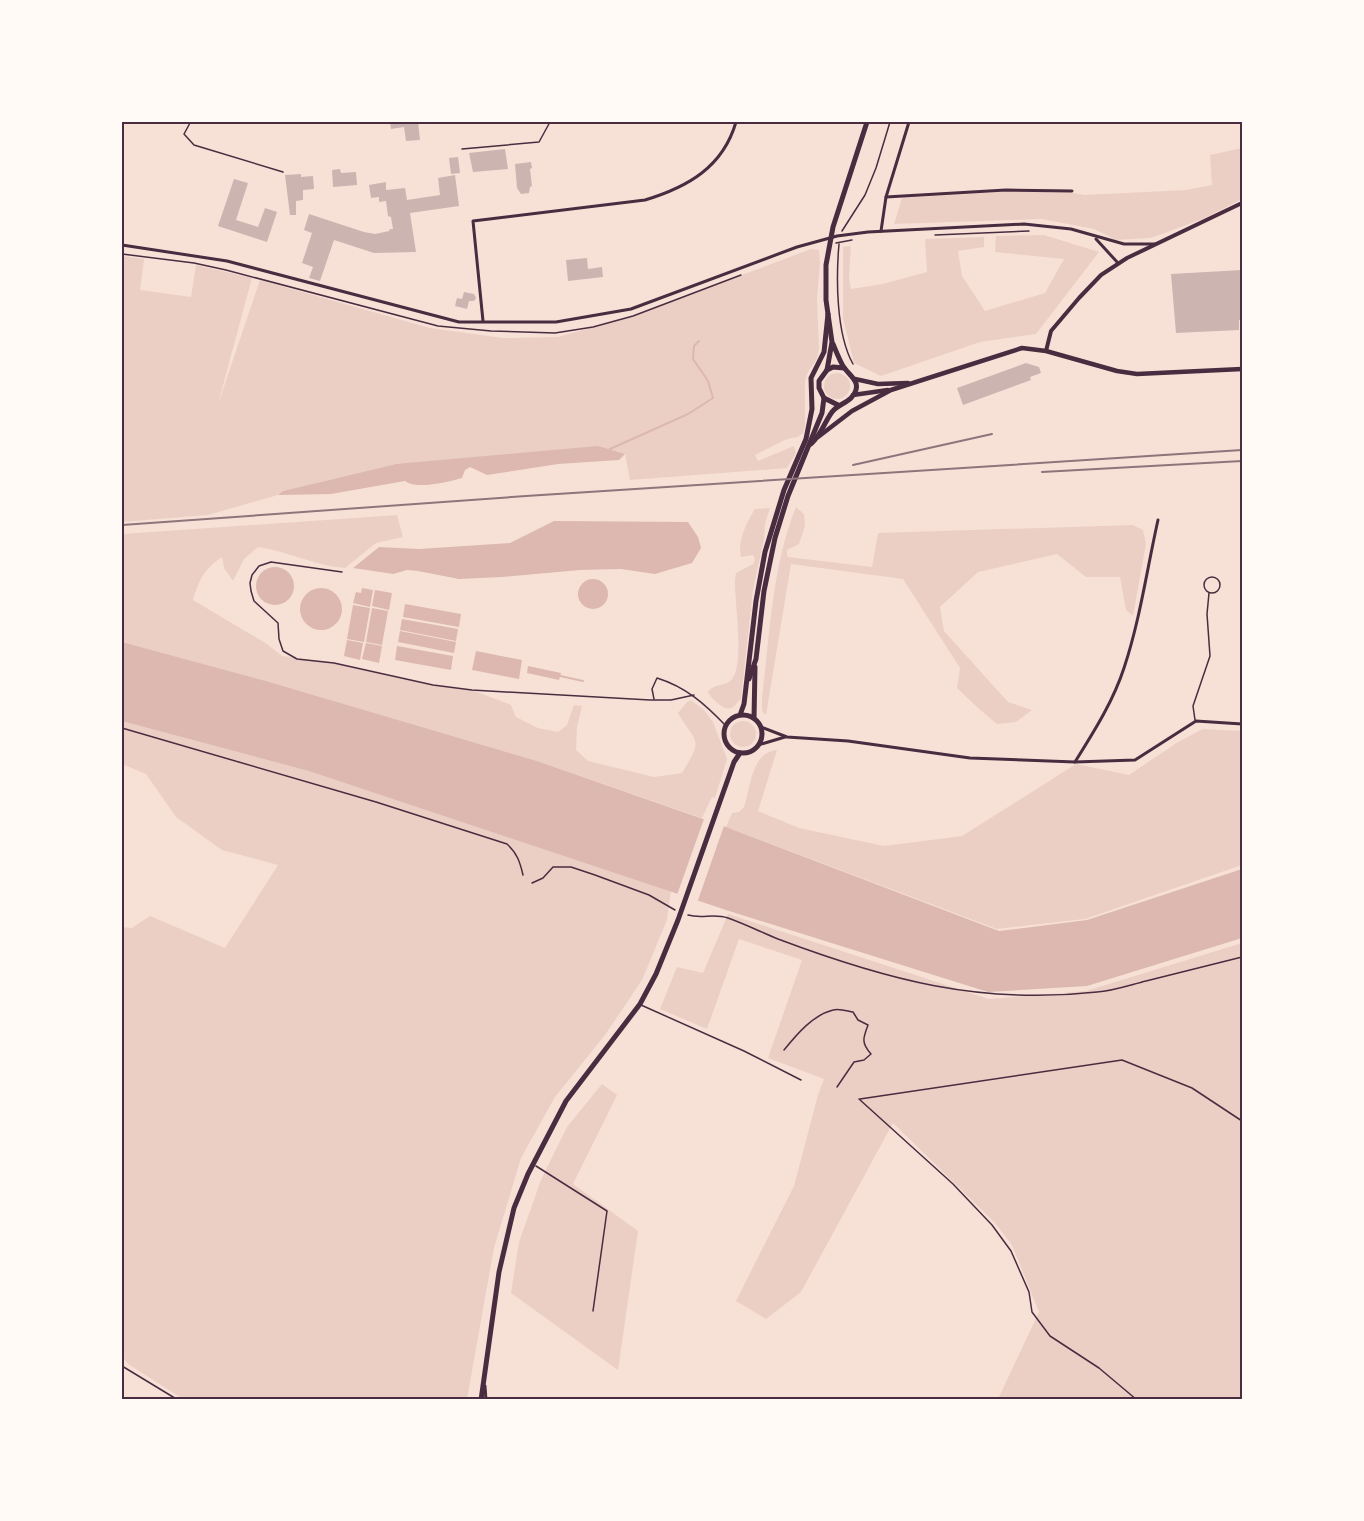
<svg xmlns="http://www.w3.org/2000/svg" width="1364" height="1521" font-family="'IBM Plex Sans',sans-serif">
<style>
.green{fill:#ebcfc5}
.water{fill:#dcb8b0}
.pier{fill:#f7e1d7}
.lines{fill:none;stroke-linecap:round;stroke-linejoin:round}
.stream{stroke:#dcb8b0;stroke-width:2}
.building{fill:#ccb4b1}
.path{stroke:#4a2c40;stroke-width:1.5}
.service{stroke:#4a2c40;stroke-width:1.5}
.minor{stroke:#4a2c40;stroke-width:3}
.tertiary{stroke:#4a2c40;stroke-width:4}
.secondary{stroke:#4a2c40;stroke-width:4.5}
.primary{stroke:#4a2c40;stroke-width:5}
.rail{stroke:#8f747c;stroke-width:2}
.neatline{fill:none;stroke:#4a2c40;stroke-width:2}
</style>
<rect width="100%" height="100%" fill="#f7e1d7"/>
<!-- green -->
<g class="green">
<path d="M1242 148V199L1205 218 1151 238 1116 240 1094 229 1042 219 894 224 902 198 1053 189 1084 195 1186 190 1212 185 1210 155Z"/>
<path d="M1044 235 1099 252 1036 334 980 342 881 376 854 363 843 318V247L851 246 849 278 851 289 883 284 927 272 925 239 984 237V247L958 251 962 276 985 311 1045 293 1064 259 995 252 996 236Z"/>
<path d="M811 249 819 250 820 262 817 299 819 349 817 359 808 372 805 381V426L803 433 798 437 787 439 755 455 758 461 794 446 796 453 787 468 630 480 625 454 396 464 283 491 278 495 208 515 122 522V256L144 259 140 290 191 297 196 265 252 278 218 404 260 280 430 328 503 338 558 337 633 316Z"/>
<circle cx="837" cy="386" r="13"/>
<path d="M796 507 804 514 805 526 799 544 787 550V555L788 557 872 567 878 533 1133 525 1143 530 1146 544 1133 616 1126 610 1120 577H1086L1057 554 978 572 940 607 944 631 1008 702 1032 710 1016 722 997 724 978 708 957 688 960 668 903 579 791 564 766 715 762 711V697C770 634 772 566 796 507Z"/>
<path d="M770 508 765 524 764 539 753 590 741 699C738 701 736 705 733 707 725 713 711 698 708 692 714 683 726 687 732 679 745 663 734 601 735 579L736 573 753 564 755 560 753 555 741 557C737 542 747 521 755 509Z"/>
<path d="M397 515 403 537 376 543 345 568C315 566 288 551 258 547L244 559 233 581 224 568 222 557C204 569 199 580 193 600L267 644 282 656 334 663 433 685 472 690 511 705 516 717 538 728 558 732 567 725 574 705 582 706 577 727 576 750 588 761 654 777 682 773C704 737 697 745 678 713L687 702 691 700 704 710 713 722 727 759 715 798 712 797 702 818 537 761 266 681 122 642V534Z"/>
<path d="M122 720 309 770 671 890 667 920 642 980 605 1035 555 1097 521 1158 494 1248 467 1399H183L128 1364 122 1356V927L132 928 150 916 225 948 278 865 222 850 176 817 146 774 122 764Z"/>
<circle cx="743" cy="734" r="13"/>
<path d="M1203 729 1242 731V865L1085 919 997 929 726 827 732 813 739 812 744 807C751 787 751 752 777 750L758 811 799 828 884 846 962 836 1076 764 1129 775 1178 742Z"/>
<path d="M728 914 989 999 1086 991 1242 943V1399H998L1039 1312 1012 1245 995 1223 893 1123 801 1292 766 1319 736 1301 794 1186 818 1095 824 1079 768 1058 802 960 739 939 707 1029 660 1009 677 967 703 973Z"/>
<path d="M602 1084 617 1095 573 1184 638 1231 618 1370 511 1293 519 1242 541 1180 567 1127Z"/>
</g>
<!-- water -->
<g class="water">
<path d="M598 446 625 454 619 460 558 464 487 475 470 467 465 470 462 478C448 482 417 490 405 481L331 494 278 495 283 491 396 464Z"/>
<path d="M554 521 688 522 698 537 701 548 692 563 655 574 621 569 580 570 502 577 459 579 418 571 407 570 393 574 353 568 379 547 419 549 510 543Z"/>
<circle cx="275" cy="586" r="19"/>
<circle cx="593" cy="594" r="15"/>
<circle cx="321" cy="609" r="21"/>
<path d="M362 588 373 590 370 607 353 603 356 592 361 593Z"/>
<path d="M375 590 392 593 389 610 372 606Z"/>
<path d="M405 604 461 614 459 627 403 617Z"/>
<path d="M353 605 370 608 364 642 347 639Z"/>
<path d="M372 608 388 611 382 645 366 642Z"/>
<path d="M402 619 458 629 456 641 400 630Z"/>
<path d="M400 631 456 642 454 653 398 642Z"/>
<path d="M347 640 363 643 360 660 344 656Z"/>
<path d="M122 642 266 681 537 761 726 827 999 931 1087 920 1242 869V938L1087 986 988 992 726 910 309 771 122 721Z"/>
<path d="M366 643 382 646 379 663 362 659Z"/>
<path d="M397 646 453 656 451 670 395 660Z"/>
<path d="M476 651 522 660 519 679 472 670Z"/>
<path d="M528 666 561 673 559 680 527 673Z"/>
</g>
<!-- pier -->
<path class="pier" d="M705 816 725 823 697 903 677 895Z"/>
<g class="lines">
<!-- stream -->
<g class="stream">
<path d="M610 449 688 414 713 398 708 381 693 359 694 346 699 341"/>
<path d="M560 676 583 681"/>
</g>
</g>
<!-- building -->
<g class="building">
<path d="M390 122H418L420 140 406 141 404 127 391 129Z"/>
<path d="M505 149 508 169 473 172 469 153Z"/>
<path d="M458 157 460 173 451 174 449 158Z"/>
<path d="M531 162 532 168 530 169 532 186 530 187 529 193 521 194 517 188 515 164Z"/>
<path d="M340 169 341 173 356 172 357 185 333 187 332 170Z"/>
<path d="M301 174V177L313 176 314 189 303 190V200L296 201V215H290L285 175Z"/>
<path d="M455 175 459 206 410 213 416 252 374 253 334 240 320 281 309 278 313 267 302 263 312 233 304 230 309 214 364 232 375 234 389 231 390 229H393L391 217 388 216 386 201 379 202V197L371 198 369 185 386 182V190L405 188 407 200 440 195 438 178Z"/>
<path d="M234 179 248 183 236 220 258 227 265 208 277 212 267 242 218 226Z"/>
<path d="M587 258 588 269 602 267 603 277 568 281 566 260Z"/>
<path d="M1242 270V320H1239V330L1176 333 1171 274Z"/>
<path d="M464 292 474 294 476 298 474 301H469L467 309 455 306 457 298 462 299Z"/>
<path d="M1026 363 1039 367 1041 373 1030 377 1031 380 963 405 957 388Z"/>
</g>
<g class="lines">
<!-- path -->
<g class="path">
<path d="M842 231 865 195 876 168 890 122"/>
<path d="M935 235 1029 231"/>
<path d="M836 243 852 240"/>
<path d="M839 244C836 278 836 334 853 364"/>
<path d="M122 254 194 263 226 270 438 326 491 331 555 333 593 327 633 316 741 275"/>
<path d="M122 728 376 802 507 844C517 853 520 862 523 875"/>
<path d="M532 883 543 878 553 867H571L595 875 649 895 675 910"/>
<path d="M688 915C702 919 714 913 728 918 745 924 761 932 778 939 887 980 980 1005 1097 992 1113 991 1130 985 1146 981 1178 973 1210 965 1242 957"/>
<path d="M784 1050C797 1034 813 1015 833 1010 839 1008 847 1011 853 1012L858 1020 868 1025C863 1038 861 1043 871 1054L864 1060 854 1062 837 1087"/>
<path d="M859 1099 953 1184 992 1225 1011 1251 1029 1292 1032 1312 1050 1336 1099 1368 1137 1400"/>
<path d="M860 1099 1122 1060 1192 1088 1242 1121"/>
<path d="M122 1366 178 1400"/>
</g>
<!-- service -->
<g class="service">
<path d="M194 122 190 123 184 134 194 145 283 172"/>
<path d="M462 149 539 142 550 122"/>
<path d="M342 572 271 562 259 566 252 575 250 583 251 591 254 601 278 623 279 639 283 651 297 659 334 663 433 685 472 690 650 700H671L694 695"/>
<circle cx="1212" cy="585" r="8"/>
<path d="M654 699 652 689 657 678C686 687 705 704 726 726"/>
<path d="M1195 720 1193 706 1210 656 1207 614 1209 593"/>
<path d="M641 1005 744 1051 801 1080"/>
<path d="M536 1166 607 1211 593 1311"/>
</g>
<!-- minor -->
<g class="minor">
<path d="M909 122H939"/>
<path d="M886 197 1006 190 1072 191"/>
<path d="M881 231 886 197 909 122"/>
<path d="M1096 239 1118 263"/>
<path d="M122 245 227 261 459 322H556L631 309 797 247 837 236 868 232 1024 224 1071 229 1124 244H1156"/>
<path d="M483 321 473 221 645 200C688 187 723 167 736 122"/>
<path d="M761 727 787 737 848 741 970 758 1075 762 1135 760 1196 721 1242 724"/>
<path d="M758 745 785 737"/>
<path d="M1075 762C1093 733 1113 702 1124 668 1140 620 1147 569 1158 520"/>
<path d="M485 1386 486 1400"/>
</g>
<!-- tertiary -->
<path class="tertiary" d="M1046 351 1051 331 1079 298 1101 275 1127 258 1242 203"/>
<!-- secondary -->
<g class="secondary">
<path d="M855 379 878 384 908 383"/>
<path d="M853 395 888 390"/>
<path d="M818 437 852 411 891 390 1022 348 1046 351 1117 371 1137 374 1242 369"/>
</g>
<!-- primary -->
<g class="primary">
<path d="M827 370 833 367 844 368"/>
<path d="M838 405 824 398 819 388V381L827 370 832 342 826 300V265L833 227 867 122"/>
<path d="M811 444C821 435 824 423 832 412 837 405 845 404 851 398 865 383 849 376 843 366 839 359 836 351 833 344"/>
<path d="M749 679 756 659 764 591 775 538 788 496 822 413 824 398"/>
<path d="M740 715 744 704 756 601 765 552 784 490 806 439 812 409 811 378 824 352 828 314"/>
<circle cx="743" cy="734" r="19"/>
<path d="M754 718 755 667"/>
<path d="M481 1400 499 1272 514 1208 528 1174 566 1101 640 1004 656 974 678 920 734 762 740 753"/>
</g>
<!-- rail -->
<g class="rail">
<path d="M853 465 992 434"/>
<path d="M1042 472 1242 461"/>
<path d="M122 525 526 496 1242 450"/>
</g>
</g>
<!-- border -->
<rect width="1364" height="1521" fill="none" stroke="#fffaf5" stroke-width="246"/>
<rect x="123" y="123" width="1118" height="1275" class="neatline"/>
</svg>
